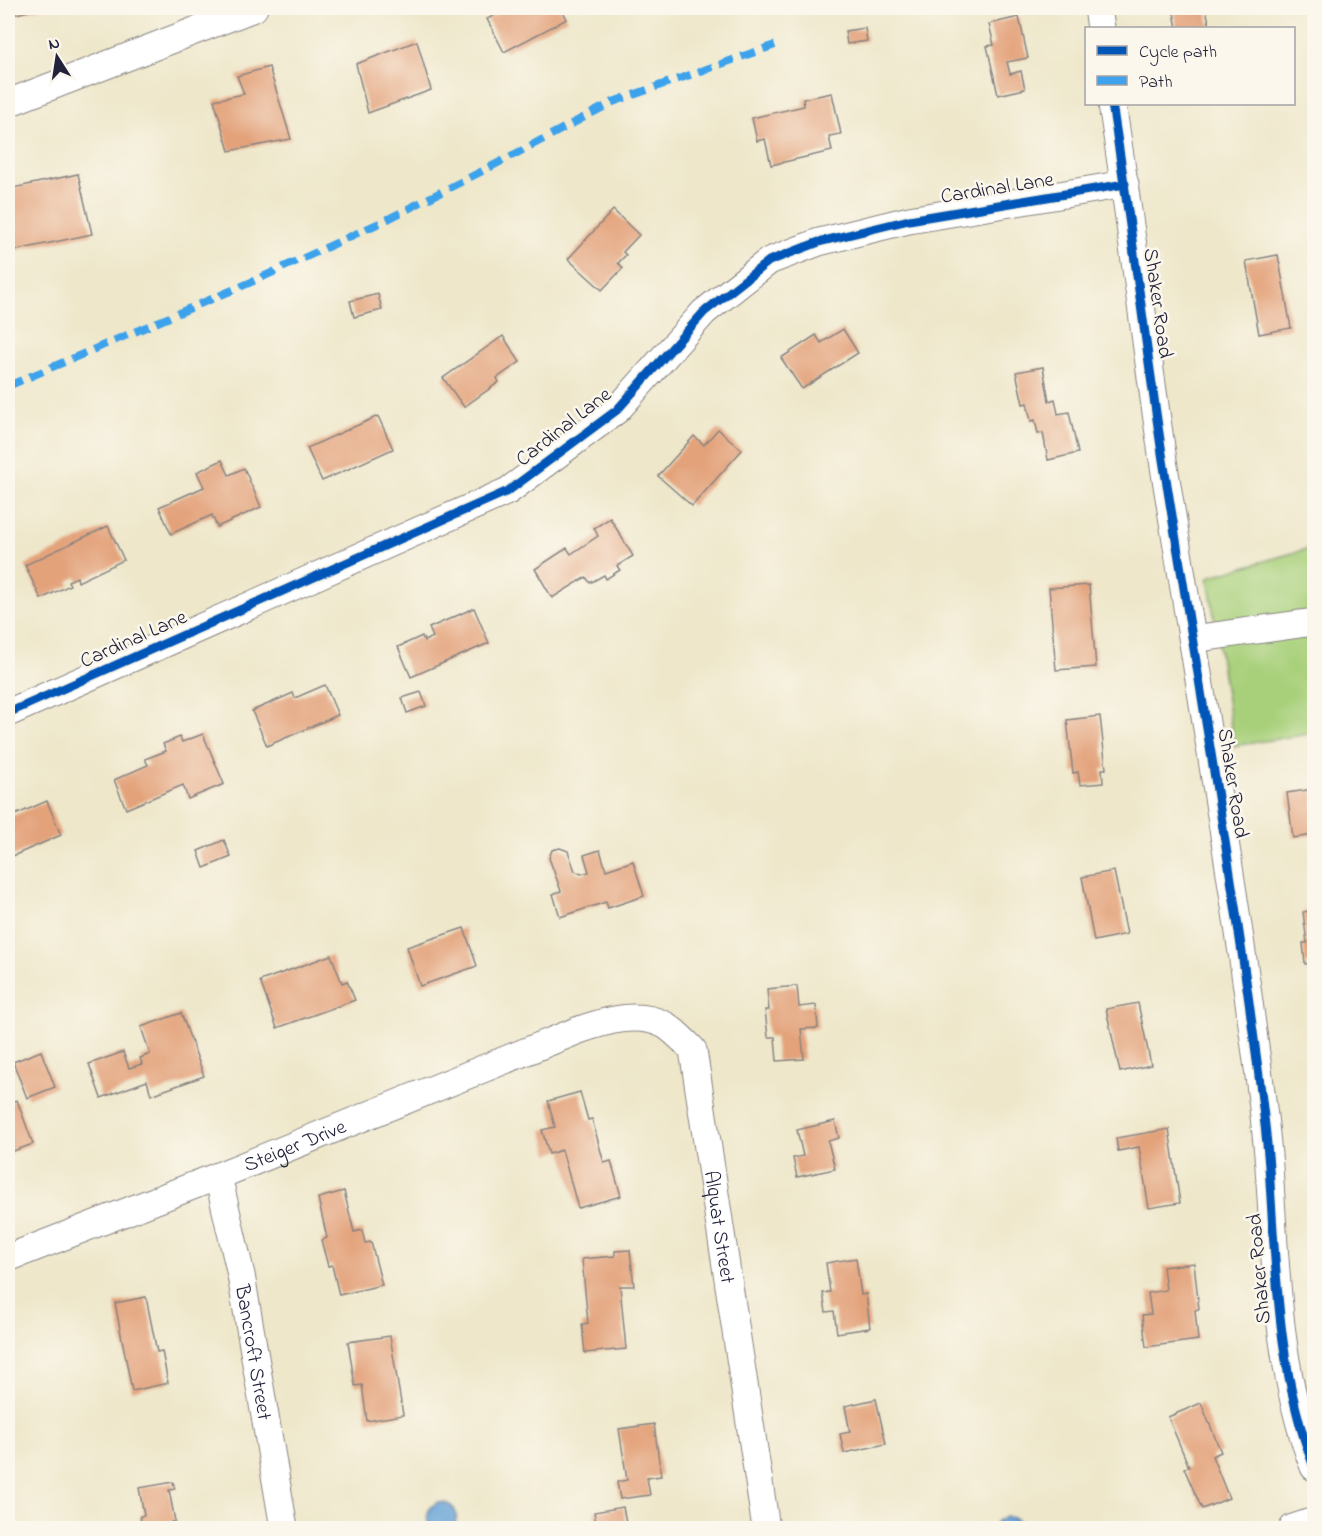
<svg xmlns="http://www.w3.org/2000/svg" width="1322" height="1536" font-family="'Indie Flower',sans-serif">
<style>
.green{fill:#a8d07a;stroke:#65795a;stroke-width:1.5}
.water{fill:#65a2d6;stroke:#446288;stroke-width:1.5}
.building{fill:#e3a27a}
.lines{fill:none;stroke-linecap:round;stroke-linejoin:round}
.minor-casing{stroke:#888482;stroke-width:29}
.minor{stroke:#fff;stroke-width:27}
.quiet{stroke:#3ea2ec;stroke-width:8;stroke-dasharray:15 8;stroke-linecap:butt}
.cycleway-casing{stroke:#fbf7ec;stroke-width:13}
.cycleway{stroke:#0057b8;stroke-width:9}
.labels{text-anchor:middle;stroke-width:5;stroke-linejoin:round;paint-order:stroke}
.street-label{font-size:21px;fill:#22223b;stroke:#fbf7ec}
</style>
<rect width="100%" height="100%" fill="#fbf7ec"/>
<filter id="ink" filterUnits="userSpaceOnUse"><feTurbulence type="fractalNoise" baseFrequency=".0167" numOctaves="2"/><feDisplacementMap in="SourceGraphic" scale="12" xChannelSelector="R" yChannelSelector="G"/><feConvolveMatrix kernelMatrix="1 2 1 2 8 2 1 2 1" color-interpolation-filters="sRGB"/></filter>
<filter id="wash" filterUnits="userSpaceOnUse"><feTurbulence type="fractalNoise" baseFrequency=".008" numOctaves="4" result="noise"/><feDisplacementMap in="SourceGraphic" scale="24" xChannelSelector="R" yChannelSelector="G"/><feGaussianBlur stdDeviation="1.35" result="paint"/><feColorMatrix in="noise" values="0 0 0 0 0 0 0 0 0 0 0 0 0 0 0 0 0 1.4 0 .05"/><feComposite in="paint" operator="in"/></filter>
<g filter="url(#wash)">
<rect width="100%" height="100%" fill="#eee7ca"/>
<!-- green -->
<path class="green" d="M1314 547V733L1234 746 1208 577Z"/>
<!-- water -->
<g class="water">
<path d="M438 1502C455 1503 461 1514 453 1528H432C424 1518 427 1508 438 1502Z"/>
<path d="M1004 1517C1014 1517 1019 1519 1023 1528H993L997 1521Z"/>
</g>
<g id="blocks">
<!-- building -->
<g class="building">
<path d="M8 8H41L8 16Z"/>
<path d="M509 8H561L567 19 504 52 487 19Z"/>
<path d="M1173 8H1206L1210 28H1177Z"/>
<path d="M1019 17 1028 58 1007 62 1010 74 1021 71 1025 89 998 95 987 46 994 45 989 24Z"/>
<path d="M865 28 867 41 847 44 845 31Z"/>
<path d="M417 41 431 90 368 113 356 64Z"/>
<path d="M269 67 291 139 229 151 214 100 244 94 237 76Z"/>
<path d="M832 93 841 134 829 136 832 151 771 165 765 139 757 141 752 118 804 106 803 99Z"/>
<path d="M78 174 92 234 8 252V189Z"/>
<path d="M613 210 639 235 623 252 626 255 618 263 623 268 602 290 568 259Z"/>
<path d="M1278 255 1291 328 1259 334 1246 261Z"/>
<path d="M378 294 382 310 354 317 350 301Z"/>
<path d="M843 329 858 353 802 389 781 358 816 335 821 343Z"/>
<path d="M503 336 520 362 497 378 499 382 464 407 443 378Z"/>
<path d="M1043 367 1049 401 1055 399 1058 414 1069 412 1078 453 1048 460 1043 433 1038 434 1035 420 1031 421 1027 403 1023 404 1016 372Z"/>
<path d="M378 416 393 449 322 481 307 448Z"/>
<path d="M718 429 742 450 692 506 658 476 694 436 704 445Z"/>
<path d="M222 460 229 475 244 468 261 507 217 527 212 515 171 534 159 507 204 487 197 472Z"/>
<path d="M610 518 633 556 617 566 620 570 606 579 604 575 590 583 586 577 552 598 535 569 567 548 571 554 598 536 594 528Z"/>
<path d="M108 526 124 560 78 582 77 577 68 581 70 585 41 599 25 565Z"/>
<path d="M1089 585 1096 667 1056 670 1049 588Z"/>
<path d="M474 608 489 643 411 677 398 647 422 636 424 641 433 637 429 628Z"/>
<path d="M325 685 338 715 267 746 252 711 293 693 295 698Z"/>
<path d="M421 692 426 706 407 713 402 698Z"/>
<path d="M1100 716 1106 769H1102L1103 783 1080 785 1078 772 1073 773 1067 720Z"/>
<path d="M203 734 224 784 188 799 183 785 126 809 114 780 148 765 145 759 166 751 163 744 180 737 182 742Z"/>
<path d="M1314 789V835L1293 838 1287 793Z"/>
<path d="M47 801 61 835 8 858V818Z"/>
<path d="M224 840 231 857 204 868 198 851Z"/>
<path d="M560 848 568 851 575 871 581 874 589 872 584 855 600 850 606 870 633 861 644 896 608 908 606 902 560 917 553 894 561 891 549 858 552 850Z"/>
<path d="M1114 871 1127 934 1094 941 1082 877Z"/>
<path d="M1314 910V963L1305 964 1303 943H1307L1303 912Z"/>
<path d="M464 928 477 966 420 986 407 947Z"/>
<path d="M331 955 342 983 347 981 355 1000 277 1028 260 981Z"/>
<path d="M797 986 799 1007 816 1005 818 1028 801 1029 804 1059 777 1061 775 1037H768L765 1010H769L767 989Z"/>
<path d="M1138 1003 1151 1065 1120 1072 1106 1009Z"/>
<path d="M181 1013 204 1076 151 1095 147 1081 101 1098 89 1064 123 1052 129 1068 142 1064 140 1058 150 1054 141 1027Z"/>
<path d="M41 1051 55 1087 27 1098 13 1062Z"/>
<path d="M580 1092 588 1120 592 1119 604 1163 611 1161 621 1196 578 1208 562 1150 549 1154 542 1130 555 1127 548 1101Z"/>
<path d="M17 1100 33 1144 8 1153V1103Z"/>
<path d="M835 1121 839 1138 828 1141 835 1169 797 1177 793 1158 803 1156 797 1130Z"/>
<path d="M1169 1129 1180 1203 1149 1208 1139 1147 1118 1151 1116 1138Z"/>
<path d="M344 1191 354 1232 362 1230 365 1243 371 1242 382 1285 339 1295 332 1265 328 1266 321 1240 327 1238 318 1198Z"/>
<path d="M630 1250 634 1286H620L626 1349 585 1353 582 1324 588 1323 582 1259 615 1256V1251Z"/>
<path d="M856 1258 861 1295 866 1294 870 1328 837 1333 834 1311 826 1312 823 1293 830 1292 826 1263Z"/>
<path d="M1194 1263 1199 1309 1195 1310 1198 1340 1146 1347 1142 1315 1151 1314 1148 1293 1166 1290 1163 1267Z"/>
<path d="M146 1297 157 1352 162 1351 168 1383 132 1391 115 1303Z"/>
<path d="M390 1336 403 1415 367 1421 362 1385 355 1386 348 1342Z"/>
<path d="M876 1399 886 1444 844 1453 840 1434 850 1432 845 1406Z"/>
<path d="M1201 1403 1221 1452 1212 1456 1229 1498 1202 1509 1184 1468 1189 1467 1168 1417Z"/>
<path d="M654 1424 661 1476 647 1478 650 1495 620 1499 617 1482 627 1480 619 1429Z"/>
<path d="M173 1482 175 1489 169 1490 175 1521 171 1522 172 1528H142L140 1516 144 1515 139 1488Z"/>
<path d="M623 1507 627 1527 597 1528 594 1512Z"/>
</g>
</g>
</g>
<g filter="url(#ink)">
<use href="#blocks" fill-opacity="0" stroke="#888482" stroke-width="1.5"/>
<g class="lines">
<defs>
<g id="minor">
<path d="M1098 8 1101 28"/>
<path d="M8 103 254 8"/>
<path d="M1112 104C1131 222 1145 342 1163 460 1192 641 1224 821 1249 1002 1256 1056 1265 1112 1269 1167 1276 1268 1277 1371 1314 1467"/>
<path d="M1193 639 1314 622"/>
<path d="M8 713 508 491 617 410 704 312 769 261 819 242 909 220 1125 184"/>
<path id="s1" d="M218 1176 241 1275 284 1528"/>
<path id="s2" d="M8 1258 218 1176 579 1030C605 1021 638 1011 665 1025 675 1031 684 1041 693 1050L766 1528"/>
<path d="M1293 1528 1314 1521"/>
</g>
</defs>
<!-- minor casing -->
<use href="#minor" class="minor-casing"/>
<!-- minor -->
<use href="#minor" class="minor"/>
<!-- quiet -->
<path class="quiet" d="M8 386 256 280 388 219 498 163 613 102 775 45"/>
<defs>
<g id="cycleway">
<path d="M1112 104C1131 222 1145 342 1163 460 1192 641 1224 821 1249 1002 1256 1056 1265 1112 1269 1167 1276 1268 1277 1371 1314 1467"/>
<path d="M8 713 508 491 617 410 704 312 769 261 819 242 909 220 1125 184"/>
</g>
</defs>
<!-- cycleway casing -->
<use href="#cycleway" class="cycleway-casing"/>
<!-- cycleway -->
<use href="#cycleway" class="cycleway"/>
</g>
</g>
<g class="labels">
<!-- street labels -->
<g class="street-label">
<text transform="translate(997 187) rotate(-9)" y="7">Cardinal Lane</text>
<text transform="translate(1159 303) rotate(82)" y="7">Shaker Road</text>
<text transform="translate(563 426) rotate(-38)" y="7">Cardinal Lane</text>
<text transform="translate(133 638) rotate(-24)" y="7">Cardinal Lane</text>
<text transform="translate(1234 783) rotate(81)" y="7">Shaker Road</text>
<text dy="7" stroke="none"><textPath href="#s2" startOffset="308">Steiger Drive</textPath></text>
<text dy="7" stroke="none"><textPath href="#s2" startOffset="920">Alquat Street</textPath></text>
<text transform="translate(1258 1269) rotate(-95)" y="7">Shaker Road</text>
<text dy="7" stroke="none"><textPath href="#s1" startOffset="180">Bancroft Street</textPath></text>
</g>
</g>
<!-- margin -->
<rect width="1322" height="1536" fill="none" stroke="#fbf7ec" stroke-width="30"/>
<!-- legend -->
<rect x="1085" y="27" width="210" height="78" fill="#fbf7ec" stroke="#a4a2a5" stroke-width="1.5"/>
<rect x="1097" y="46" width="30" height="9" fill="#0057b8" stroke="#a4a2a5" stroke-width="1.5"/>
<text x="1139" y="57" font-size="18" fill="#22223b">Cycle path</text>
<rect x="1097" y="76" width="30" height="9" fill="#3ea2ec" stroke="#a4a2a5" stroke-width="1.5"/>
<text x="1139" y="87" font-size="18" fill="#22223b">Path</text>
<!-- north arrow -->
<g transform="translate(57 57) rotate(348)" stroke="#fbf7ec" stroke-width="4.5" paint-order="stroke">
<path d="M0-4.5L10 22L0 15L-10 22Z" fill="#22223b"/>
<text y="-9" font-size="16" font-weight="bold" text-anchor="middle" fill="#22223b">N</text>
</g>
</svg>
